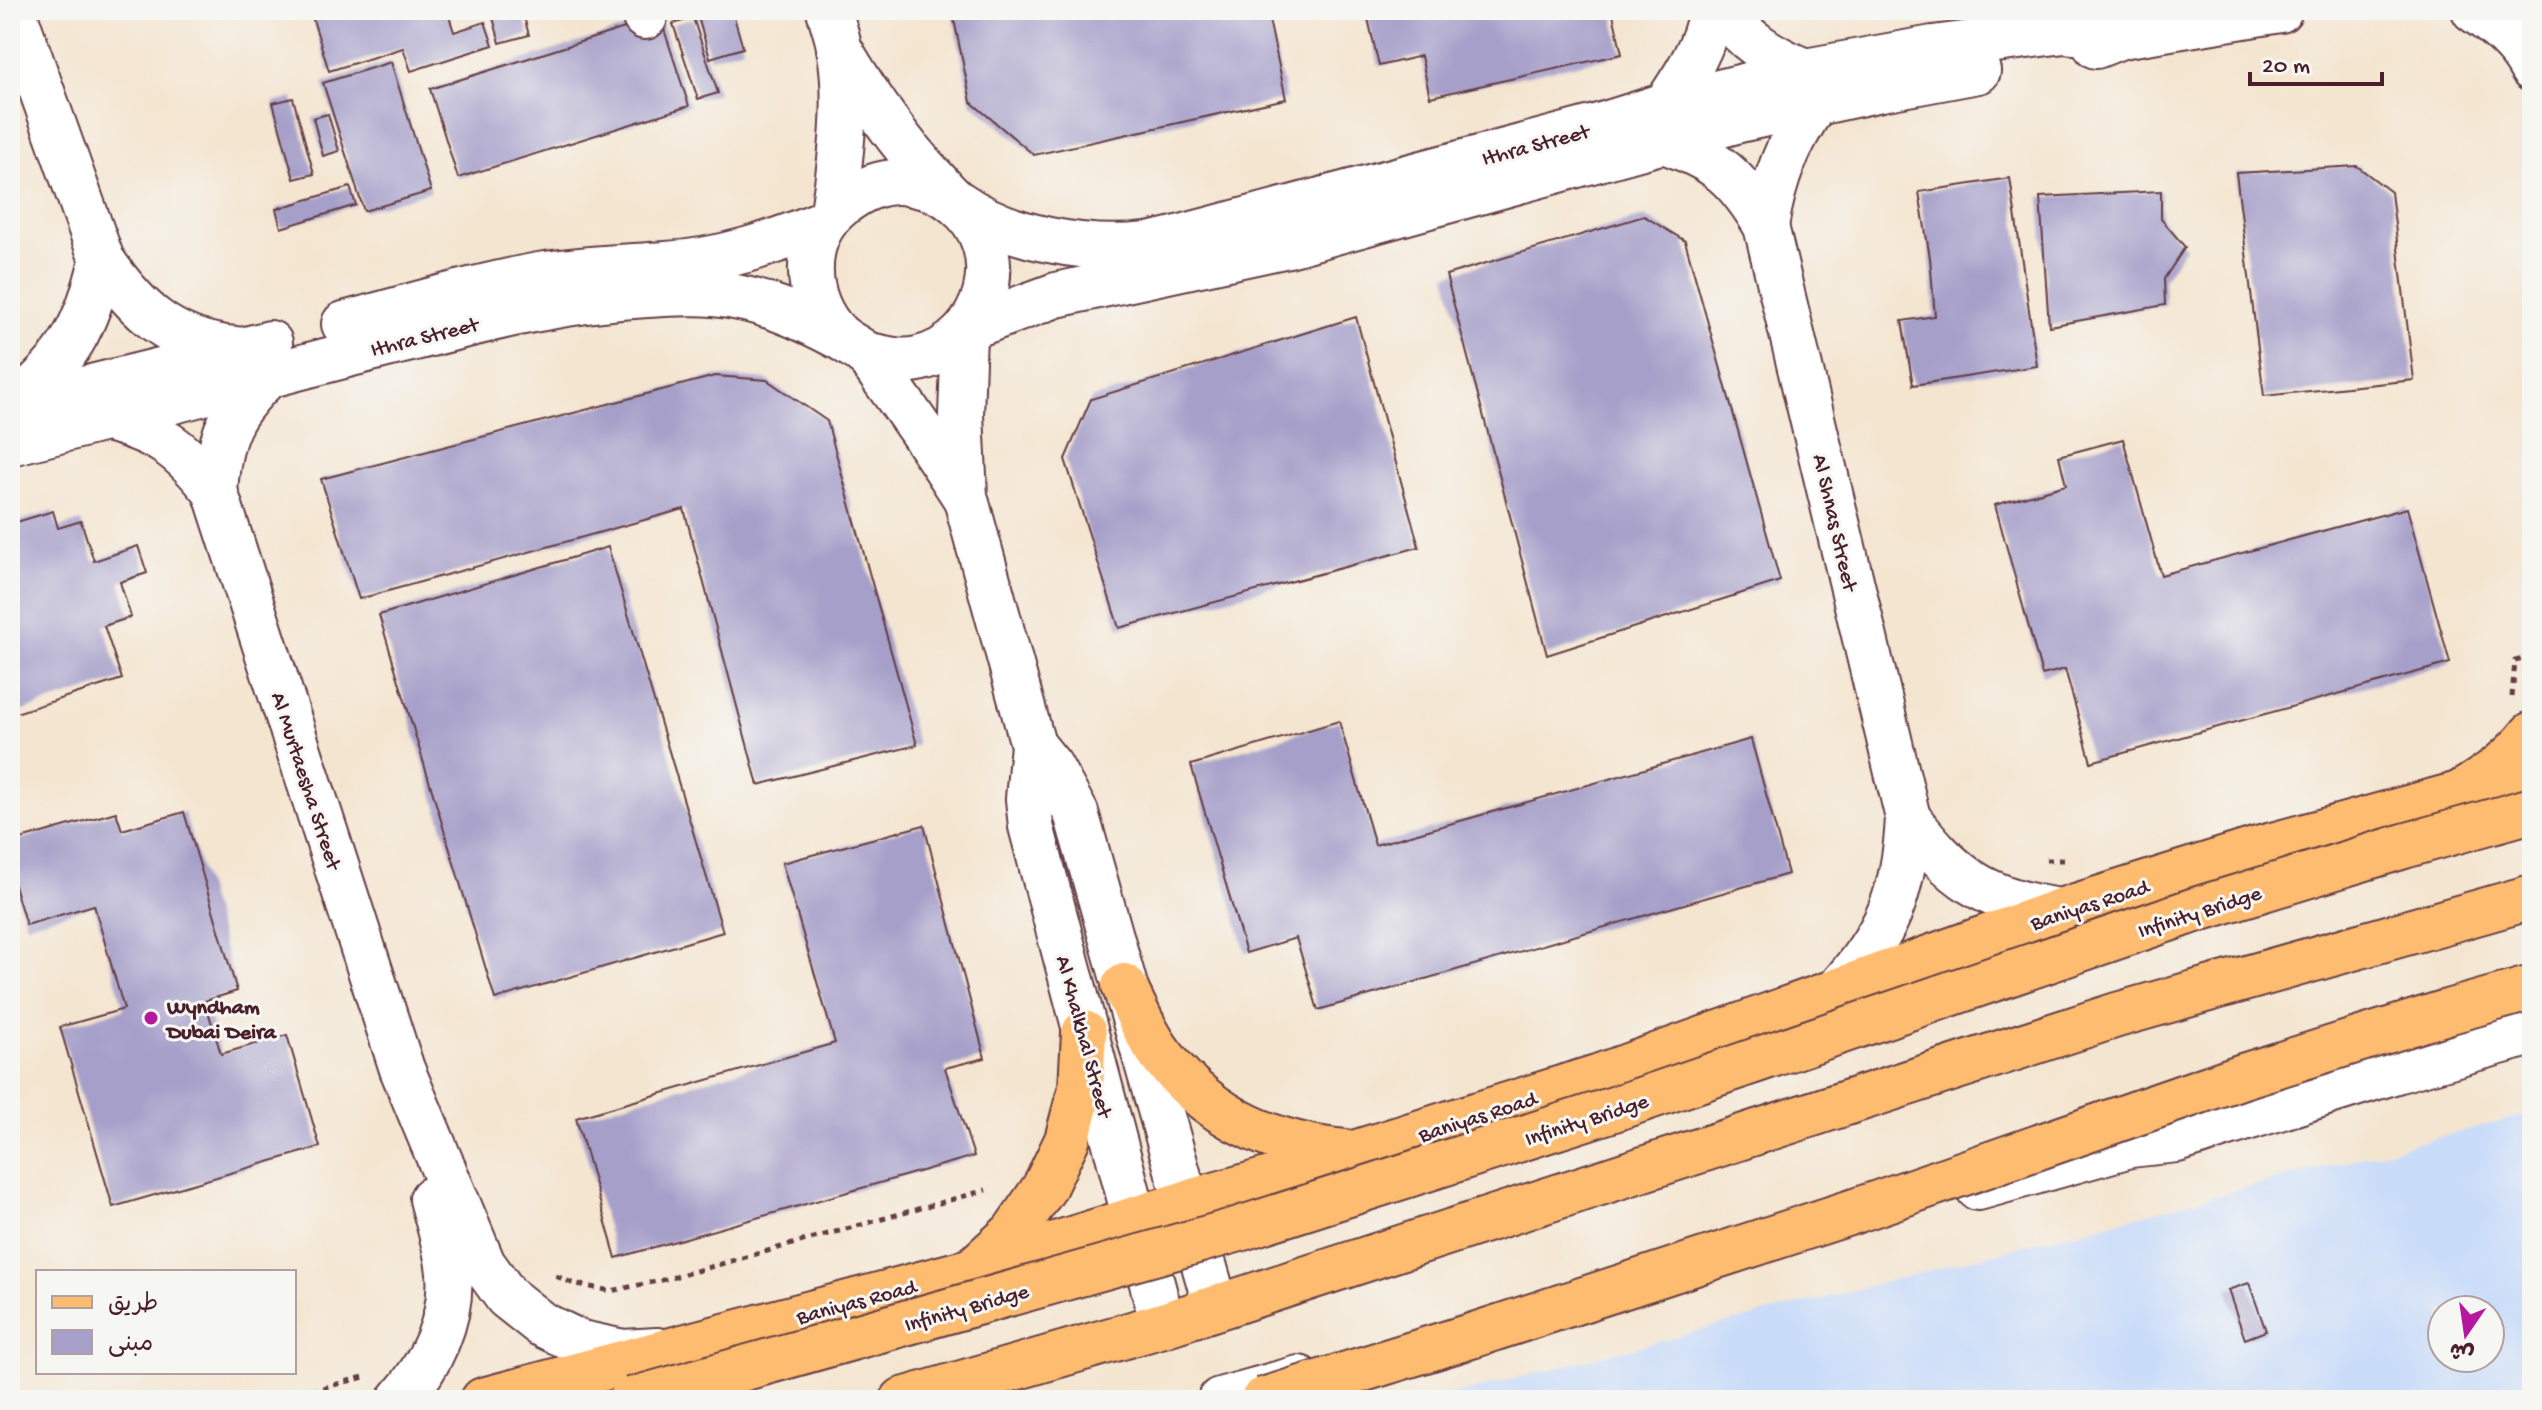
<svg xmlns="http://www.w3.org/2000/svg" width="2542" height="1410" font-family="'Gochi Hand','Playpen Sans Arabic',sans-serif">
<style>
.built{fill:#c9dcf9;fill-rule:evenodd}
.water{fill:#77b6ea;stroke:#606a8a;stroke-width:2}
.building{fill:#a69fc9}
.lines{fill:none;stroke-linecap:round;stroke-linejoin:round}
.minor-casing{stroke:#643d44;stroke-width:48}
.major-casing{stroke:#643d44;stroke-width:48}
.path{stroke:#643d44;stroke-width:5;stroke-dasharray:6 6;stroke-linecap:butt}
.minor{stroke:#fff;stroke-width:44}
.major{stroke:#febc70;stroke-width:44}
.highway-bridge-casing{stroke:#643d44;stroke-width:48;stroke-linecap:butt}
.highway-bridge{stroke:#febc70;stroke-width:44}
.poi-dot{fill:#b5179e;stroke:#f6f6f2;stroke-width:3}
.labels{text-anchor:middle;stroke-width:6;stroke-linejoin:round;paint-order:stroke}
.street-label{font-size:22px;fill:#4a1f2b;stroke:#f6f6f2}
.poi-label{font-size:22px;font-weight:bold;fill:#4a1f2b;stroke:#f6f6f2;text-anchor:start}
</style>
<rect width="100%" height="100%" fill="#f6f6f2"/>
<filter id="ink" filterUnits="userSpaceOnUse"><feTurbulence type="fractalNoise" baseFrequency=".0125" numOctaves="2"/><feDisplacementMap in="SourceGraphic" scale="16" xChannelSelector="R" yChannelSelector="G"/><feConvolveMatrix kernelMatrix="1 2 1 2 8 2 1 2 1" color-interpolation-filters="sRGB"/></filter>
<filter id="wash" filterUnits="userSpaceOnUse"><feTurbulence type="fractalNoise" baseFrequency=".006" numOctaves="4" result="noise"/><feDisplacementMap in="SourceGraphic" scale="32" xChannelSelector="R" yChannelSelector="G"/><feGaussianBlur stdDeviation="1.8" result="paint"/><feColorMatrix in="noise" values="0 0 0 0 0 0 0 0 0 0 0 0 0 0 0 0 0 1.4 0 .05"/><feComposite in="paint" operator="in"/></filter>
<g filter="url(#wash)">
<rect width="100%" height="100%" fill="#f4e5d0"/>
<!-- built -->
<path class="built" d="M2532 1113V1384L2472 1400H1433ZM2442 1310H2490V1358H2442Z"/>
<!-- water -->
<path class="water" d="M2532 1384V1400H2472Z"/>
<g id="blocks">
<!-- building -->
<g class="building">
<path d="M310 10H447L454 32 485 22 493 45 411 71 403 48 329 71Z"/>
<path d="M491 10H522L529 35 500 43Z"/>
<path d="M696 10H732L743 48 710 58Z"/>
<path d="M952 10H1267L1286 99 1034 155 971 102Z"/>
<path d="M1366 10H1612L1622 54 1430 97 1421 56 1379 66Z"/>
<path d="M660 17 689 106 458 178 430 89Z"/>
<path d="M693 18 718 93 698 99 673 24Z"/>
<path d="M391 62 431 191 364 211 323 83Z"/>
<path d="M293 98 314 174 294 179 273 103Z"/>
<path d="M328 114 339 151 323 156 313 118Z"/>
<path d="M2357 166 2391 192 2414 380 2264 396 2236 173Z"/>
<path d="M2010 178 2037 366 1913 385 1902 321 1935 316 1930 258 1919 192Z"/>
<path d="M350 187 356 205 281 228 276 209Z"/>
<path d="M2161 191V219L2185 247 2164 279 2165 305 2049 326 2040 197Z"/>
<path d="M1644 216 1685 241 1780 581 1547 655 1446 275Z"/>
<path d="M1356 317 1419 547 1119 628 1065 459 1091 399Z"/>
<path d="M715 376 767 380 827 421 917 745 758 785 684 509 359 599 321 479Z"/>
<path d="M2123 439 2161 575 2407 508 2450 663 2091 762 2065 669 2042 675 1995 505 2066 485 2059 456Z"/>
<path d="M53 511 58 528 81 521 94 561 138 546 147 573 120 582 131 617 104 626 122 679 10 715V524Z"/>
<path d="M608 547 723 932 495 999 379 615Z"/>
<path d="M1339 721 1375 845 1751 739 1788 874 1318 1010 1296 938 1246 953 1191 765Z"/>
<path d="M116 812 122 830 184 812 237 991 205 1001 221 1054 287 1035 320 1147 113 1207 60 1027 124 1009 94 905 26 925 10 872V842Z"/>
<path d="M924 825 985 1058 945 1068 974 1156 616 1258 576 1118 835 1043 782 863Z"/>
<path d="M2249 1283 2266 1331 2245 1339 2228 1290Z"/>
</g>
</g>
</g>
<g filter="url(#ink)">
<use href="#blocks" fill-opacity="0" stroke="#643d44" stroke-width="2"/>
<g class="lines">
<defs>
<g id="minor">
<path d="M13 10 102 260C137 310 170 343 235 349"/>
<path d="M829 10C832 22 837 34 839 47 849 100 841 159 833 212"/>
<path d="M1722 10C1744 40 1771 57 1805 71"/>
<path d="M2474 10C2497 26 2519 43 2532 69"/>
<path d="M645 17V10"/>
<path d="M2096 46 2121 36 2280 10"/>
<path d="M839 48C866 94 895 138 932 177 940 185 948 197 958 203 1007 238 1086 252 1146 245 1162 243 1178 238 1193 234L1596 127 1666 105 1805 71 1933 48 2064 31 2121 36"/>
<path d="M1666 105C1686 75 1705 47 1711 10"/>
<path d="M1663 141C1717 159 1737 177 1766 226L1908 818C1904 894 1887 935 1836 992"/>
<path d="M1766 226C1774 177 1788 144 1815 103"/>
<path d="M344 324C409 307 473 287 539 275 582 268 624 267 666 264 722 261 774 243 825 222"/>
<path d="M970 327 1056 295 1288 245 1739 120 1881 89 1978 71"/>
<path d="M964 334 961 415 965 496 1033 745 1028 799 1031 826 1163 1325"/>
<path d="M865 354C882 358 900 363 918 359 989 343 1014 249 956 203 944 192 928 187 912 184 886 177 859 190 840 206 800 238 803 301 838 335 845 342 855 346 863 352 870 358 876 368 882 376 911 415 938 455 964 496"/>
<path d="M14 404C68 362 87 325 102 260"/>
<path d="M10 407 270 343"/>
<path d="M108 419C160 433 182 449 215 491L402 1069 483 1264 507 1297 541 1324 581 1343 623 1352 657 1350"/>
<path d="M10 443C146 410 280 371 415 338 492 318 568 299 647 295 669 294 692 292 714 294 759 298 800 316 839 337"/>
<path d="M215 491C219 435 229 412 271 373"/>
<path d="M1033 745 1050 766 1076 813 1216 1307"/>
<path d="M1908 818C1954 878 1984 900 2060 911"/>
<path d="M1978 1188 2130 1145 2177 1140 2399 1070 2532 1033"/>
<path d="M400 1400C430 1366 453 1320 449 1273 447 1249 438 1223 432 1199"/>
<path d="M1220 1400 1299 1378"/>
</g>
<g id="major">
<path d="M2459 794C2487 777 2512 760 2532 734"/>
<path d="M1124 986C1137 1012 1148 1040 1167 1062 1213 1119 1274 1145 1345 1152"/>
<path d="M977 1266 1013 1233 1044 1188 1067 1140 1081 1087 1084 1033"/>
<path d="M483 1400 973 1270 1186 1203 1271 1179 1597 1077 2060 911 2258 849 2459 794 2532 792"/>
<path d="M903 1400 1163 1325 2117 1015 2532 897"/>
</g>
</defs>
<!-- minor casing -->
<use href="#minor" class="minor-casing"/>
<!-- major casing -->
<use href="#major" class="major-casing"/>
<!-- path -->
<g class="path">
<path d="M2512 697 2515 661 2532 657"/>
<path d="M2046 860H2068"/>
<path d="M556 1276 572 1283 611 1291 667 1279 986 1190"/>
<path d="M276 1400 364 1377"/>
</g>
<!-- minor -->
<use href="#minor" class="minor"/>
<!-- major -->
<use href="#major" class="major"/>
<defs>
<g id="highway-bridge">
<path d="M631 1400 1236 1230 1614 1109 2195 910 2404 846 2532 810"/>
<path d="M1263 1400 1474 1335 1852 1212 2243 1076 2447 1012 2532 988"/>
</g>
</defs>
<!-- highway-bridge casing -->
<use href="#highway-bridge" class="highway-bridge-casing"/>
<!-- highway-bridge -->
<use href="#highway-bridge" class="highway-bridge"/>
</g>
</g>
<!-- markers -->
<circle class="poi-dot" cx="151" cy="1018" r="8"/>
<g class="labels">
<!-- street labels -->
<g class="street-label">
<text transform="translate(1535 143) rotate(-15)" y="8">Ithra Street</text>
<text transform="translate(424 335) rotate(-14)" y="8">Ithra Street</text>
<text transform="translate(1837 522) rotate(77)" y="8">Al Shnas Street</text>
<text transform="translate(308 780) rotate(72)" y="8">Al Murtaesha Street</text>
<text transform="translate(2089 903) rotate(-18)" y="8">Baniyas Road</text>
<text transform="translate(2199 910) rotate(-18)" y="8">Infinity Bridge</text>
<text transform="translate(1086 1036) rotate(75)" y="8">Al Khalkhal Street</text>
<text transform="translate(1477 1115) rotate(-18)" y="8">Baniyas Road</text>
<text transform="translate(1586 1118) rotate(-18)" y="8">Infinity Bridge</text>
<text transform="translate(856 1300) rotate(-15)" y="8">Baniyas Road</text>
<text transform="translate(966 1306) rotate(-16)" y="8">Infinity Bridge</text>
</g>
<!-- poi labels -->
<g class="poi-label">
<text x="167" y="1013">Wyndham<tspan x="167" dy="25">Dubai Deira</tspan></text>
</g>
</g>
<!-- margin -->
<rect width="2542" height="1410" fill="none" stroke="#f6f6f2" stroke-width="40"/>
<!-- legend -->
<rect x="36" y="1270" width="260" height="104" fill="#f6f6f2" stroke="#b1a0a2" stroke-width="2"/>
<rect x="52" y="1296" width="40" height="12" fill="#febc70" stroke="#b1a0a2" stroke-width="2"/>
<text x="108" y="1310" font-size="24" fill="#4a1f2b">طريق</text>
<rect x="52" y="1330" width="40" height="24" fill="#a69fc9" stroke="#b1a0a2" stroke-width="2"/>
<text x="108" y="1350" font-size="24" fill="#4a1f2b">مبنى</text>
<!-- north arrow -->
<g transform="translate(2466 1334) rotate(193)"><circle r="38" fill="#f6f6f2" stroke="#b1a0a2" stroke-width="2"/>
<path d="M0-6L14 30L0 20L-14 30Z" fill="#b5179e"/>
<text y="-12" font-size="22" font-weight="bold" text-anchor="middle" fill="#4a1f2b">ش</text>
</g>
<!-- scale -->
<path d="M2250 72v12h132v-12" fill="none" stroke="#4a1f2b" stroke-width="4"/>
<text x="2262" y="72" font-size="24" fill="#4a1f2b" stroke="#f6f6f2" stroke-width="6" paint-order="stroke">20 m</text>
</svg>
